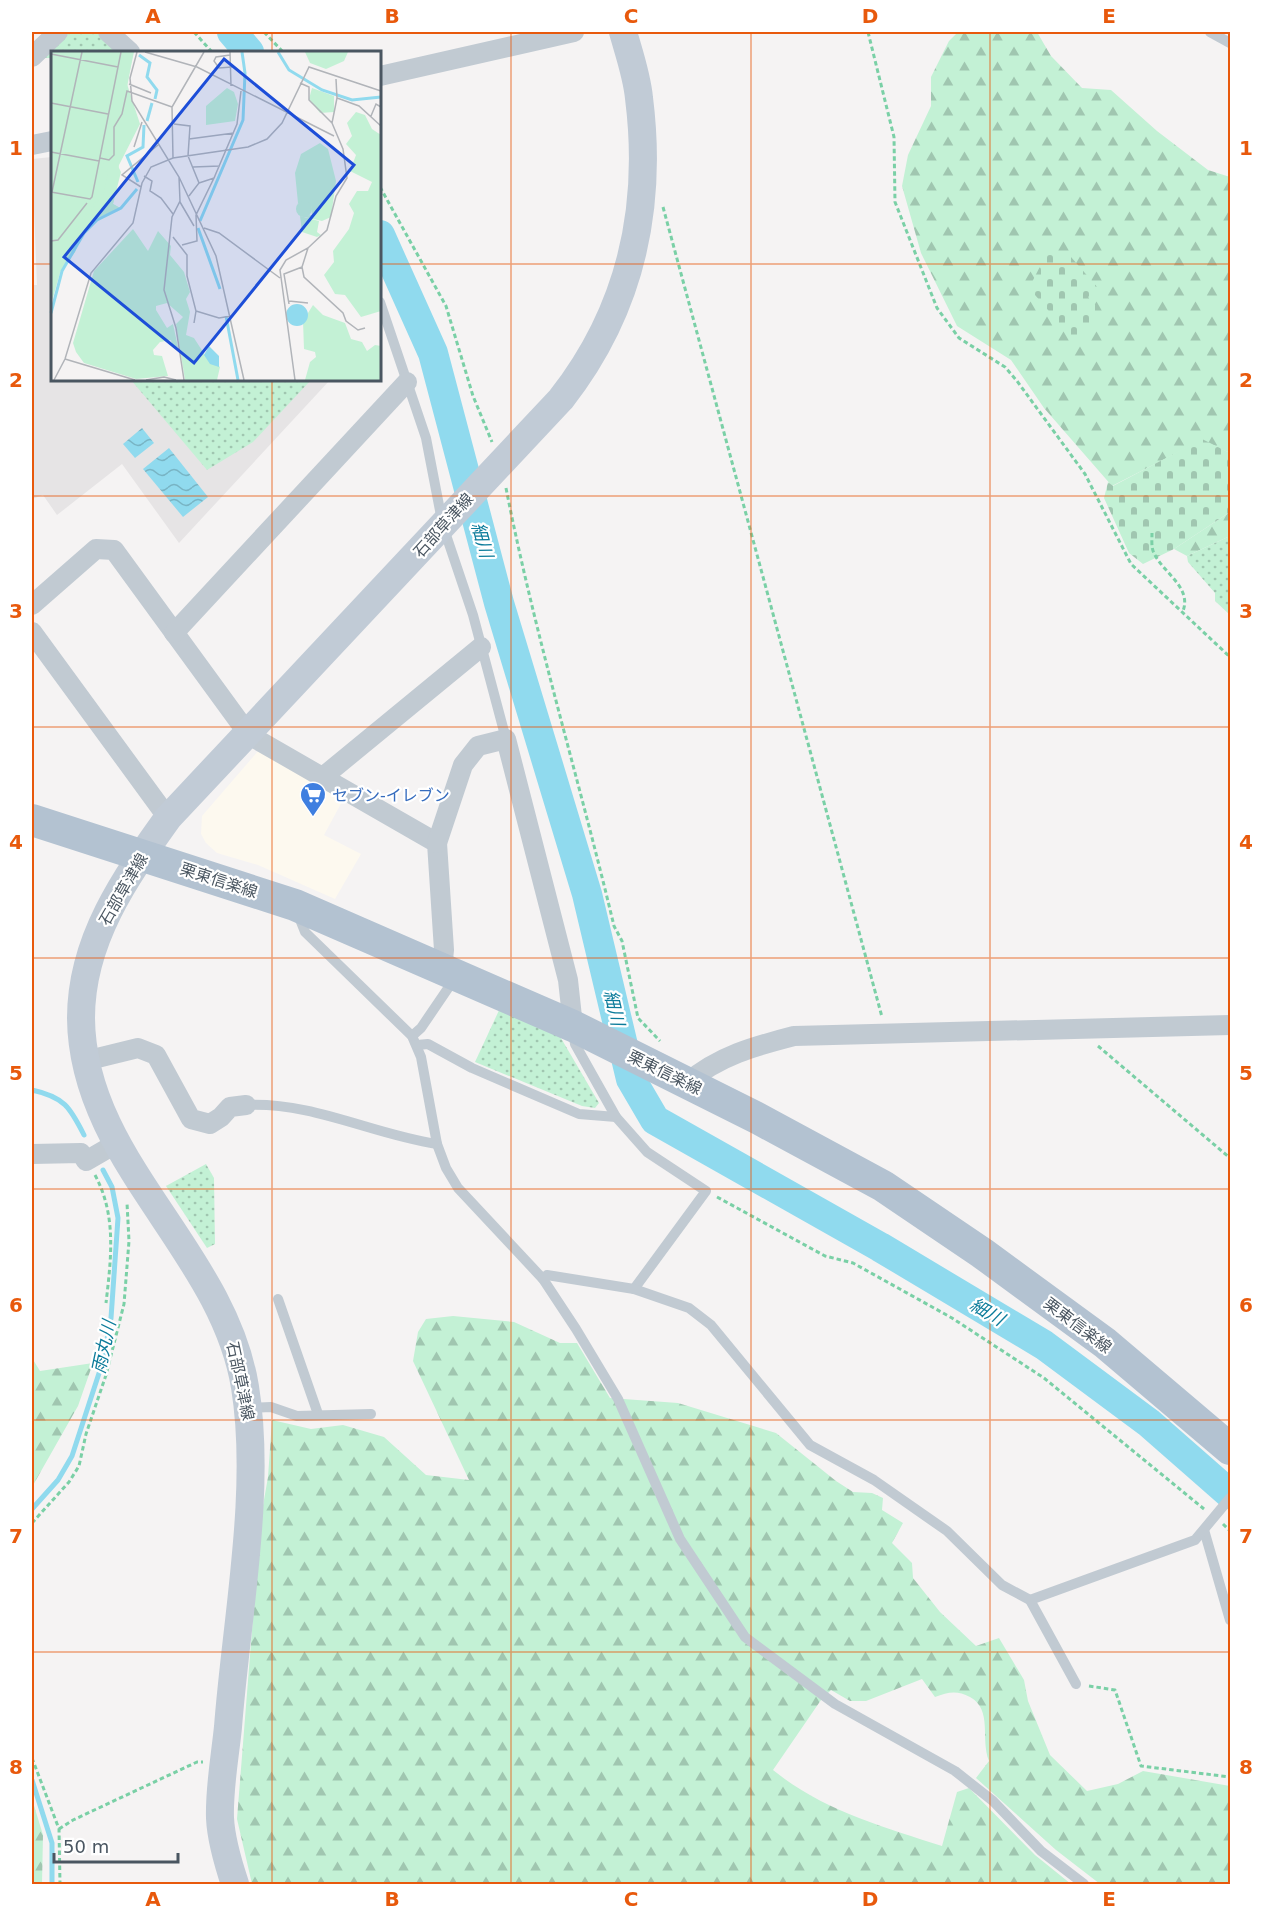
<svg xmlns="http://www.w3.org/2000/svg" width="1262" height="1916" font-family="'DejaVu Sans','Noto Sans JP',sans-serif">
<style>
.commercial{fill:#fdf9ef}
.education{fill:#e6e4e5}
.forest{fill:url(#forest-firs)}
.cemetery{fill:url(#cemetery-stones)}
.park{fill:url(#park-dots)}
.water{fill:url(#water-waves)}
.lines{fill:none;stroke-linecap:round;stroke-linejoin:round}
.stream{stroke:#90daee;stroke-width:5}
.river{stroke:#90daee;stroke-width:30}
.path{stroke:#7ad0a6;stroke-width:3;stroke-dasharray:4.5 3;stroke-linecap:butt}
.service{stroke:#c1cad2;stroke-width:10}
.minor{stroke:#c1cad2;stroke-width:20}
.secondary{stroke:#c1cbd6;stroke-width:28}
.primary{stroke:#b3c2d1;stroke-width:32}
.grid{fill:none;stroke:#e8590c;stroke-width:1.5;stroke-opacity:0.55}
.labels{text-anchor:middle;stroke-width:4.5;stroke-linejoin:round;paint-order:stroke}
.street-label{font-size:16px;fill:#4a5661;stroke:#fff}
.shop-label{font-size:16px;fill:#366cbe;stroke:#fff;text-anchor:start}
.water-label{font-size:18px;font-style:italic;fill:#0c7c9b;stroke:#fff}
.inset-river{fill:none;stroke:#90daee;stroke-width:3}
.inset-road{fill:none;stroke:#b1b4b9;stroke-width:1.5}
.view{fill:#1d4ed8;fill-opacity:0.15;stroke:#1d4ed8;stroke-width:3}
.inset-edge{fill:none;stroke:#4a5661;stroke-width:3}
.neatline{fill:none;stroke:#e8590c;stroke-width:2}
.grid-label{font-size:20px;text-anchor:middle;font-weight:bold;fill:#e8590c}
</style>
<defs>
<pattern id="forest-firs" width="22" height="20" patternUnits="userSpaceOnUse" patternTransform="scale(1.5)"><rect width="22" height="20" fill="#c3f1d5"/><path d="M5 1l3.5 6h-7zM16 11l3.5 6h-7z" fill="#a0c6b0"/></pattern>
<pattern id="cemetery-stones" width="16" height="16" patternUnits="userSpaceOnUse" patternTransform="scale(1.5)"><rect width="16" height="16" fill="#c3f1d5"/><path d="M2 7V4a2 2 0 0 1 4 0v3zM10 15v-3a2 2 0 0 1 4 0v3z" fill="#a0c6b0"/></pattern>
<pattern id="park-dots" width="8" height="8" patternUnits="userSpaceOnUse" patternTransform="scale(1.5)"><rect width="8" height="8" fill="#c3f1d5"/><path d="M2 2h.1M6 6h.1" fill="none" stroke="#a0c6b0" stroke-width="1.8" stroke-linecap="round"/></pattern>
<pattern id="water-waves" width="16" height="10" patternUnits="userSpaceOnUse" patternTransform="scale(1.5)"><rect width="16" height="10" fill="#90daee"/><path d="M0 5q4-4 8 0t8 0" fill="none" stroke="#78b4c4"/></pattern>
</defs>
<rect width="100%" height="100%" fill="#f5f3f3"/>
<!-- commercial -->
<path class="commercial" d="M259 750 344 798 324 835 361 854 335 899 258 865 217 853 206 843 201 834 202 816Z"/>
<!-- education -->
<path class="education" d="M52 157V380H330L179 543 122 464 57 515 43 495 32 499V285H37L32 159Z"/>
<!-- forest -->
<g class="forest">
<path d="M958 32H1003L1007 34 1037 32 1051 56 1082 88 1111 90 1157 131 1208 170 1230 177V453L1202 440 1112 486 1044 408 1011 360 957 326 921 253 902 186 908 155 931 106V77L949 41Z"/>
<path d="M1230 512V536L1187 556 1174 549Z"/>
<path d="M453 1316 514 1322 560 1343H577L610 1398 678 1403 776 1433 836 1481 853 1492 872 1493 883 1498 882 1510 903 1523 892 1543 912 1563 913 1578 940 1612 976 1646 999 1638 1024 1680 1028 1701 1050 1755 1087 1791 1118 1784 1143 1771 1230 1786V1884H1100L1056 1850 976 1778 989 1761C980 1738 993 1710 970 1697 957 1690 948 1692 935 1697L922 1679 866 1701H850L831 1690 821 1700 773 1770C822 1810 883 1827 942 1846L957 1792 969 1788 1035 1855 1071 1884H252L237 1819 261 1517 268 1477 272 1420 311 1429 343 1425 384 1437 426 1475 469 1480 413 1361 418 1332 426 1319Z"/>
<path d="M32 1358 40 1371 93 1363 78 1406 32 1487Z"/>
<path d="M32 1799 43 1835 42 1884H32Z"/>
</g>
<!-- cemetery -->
<g class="cemetery">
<path d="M1050 247 1071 257 1098 288 1088 297 1098 308 1103 322 1073 339 1029 288Z"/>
<path d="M1202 439 1230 453V512L1174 549 1143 564 1129 553 1104 498 1108 482 1113 486Z"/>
</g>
<!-- park -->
<g class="park">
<path d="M67 32H97L118 52H52V58H41Z"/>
<path d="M131 380H311L253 442 207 470Z"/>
<path d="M1230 536V615L1215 601V593L1188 562 1187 556Z"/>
<path d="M501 1006 558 1033 599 1103 595 1108 582 1106 475 1062Z"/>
<path d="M206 1164 214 1178 215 1244 207 1248 166 1186Z"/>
</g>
<!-- water -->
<g class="water">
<path d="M142 428 154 443 135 458 123 444Z"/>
<path d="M169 448 208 497 183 517 143 469Z"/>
</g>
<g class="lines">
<!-- stream -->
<g class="stream">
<path d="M32 1090C64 1097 70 1107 84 1135"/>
<path d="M32 1509 58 1480 72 1456 103 1361 111 1318 118 1218 112 1187 103 1170"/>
<path d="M32 1780 52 1843V1884"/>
</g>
<!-- river -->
<g class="river">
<path d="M232 32 249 52"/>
<path d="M380 235 433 353 499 603 587 894 631 1079 655 1120 880 1247 1044 1345 1149 1423 1230 1494"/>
</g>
<!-- path -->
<g class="path">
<path d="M194 32 212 52"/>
<path d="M264 32 283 52"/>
<path d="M868 32 894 137 895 202 937 308 959 338 1005 367 1017 381 1085 474 1131 564 1230 657"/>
<path d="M380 187 446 306 473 396 492 442"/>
<path d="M663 207 882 1017"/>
<path d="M506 488C535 636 579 779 614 926L622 941 638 1018 660 1041"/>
<path d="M1152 533C1152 539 1151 548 1154 553 1163 573 1192 587 1183 611"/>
<path d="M1098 1046 1230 1158"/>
<path d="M95 1175C117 1216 111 1259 106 1303"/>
<path d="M717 1197 825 1256 853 1263 952 1318 1044 1378 1204 1509"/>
<path d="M32 1523 69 1482 79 1466 86 1434 106 1375 124 1304 129 1241 127 1203"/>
<path d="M1223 1524 1230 1531"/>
<path d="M1089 1686 1115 1690 1141 1766 1230 1777"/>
<path d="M32 1758 59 1829 60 1884"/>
<path d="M59 1829 73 1820 197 1762H203"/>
</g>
<!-- service -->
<g class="service">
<path d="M1210 32 1230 43"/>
<path d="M380 302 426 438 443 526 473 615 506 739"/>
<path d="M297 912 305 932 412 1036 421 1057 437 1144 446 1168 458 1188 543 1279 576 1329 618 1399 680 1539 745 1637 835 1704 955 1771 993 1801 1041 1851 1084 1884"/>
<path d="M573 1031 575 1044 616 1117 647 1152 706 1191 634 1289"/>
<path d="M412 1036 421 1028 455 978"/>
<path d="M417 1045 428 1044 472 1068 579 1114 616 1117"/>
<path d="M246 1105C314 1102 371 1134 437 1144"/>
<path d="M543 1279 547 1275 634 1289 689 1308 711 1325 810 1445 874 1480 947 1531 1002 1585 1030 1600 1076 1684"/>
<path d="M278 1299 318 1414"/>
<path d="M250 1408 271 1407 297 1416 371 1414"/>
<path d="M1204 1530 1230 1620"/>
<path d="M1030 1600 1195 1540 1230 1498"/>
</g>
<!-- minor -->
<g class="minor">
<path d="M108 32 130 52"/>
<path d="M32 57 58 32"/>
<path d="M380 76 574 32"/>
<path d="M32 145 52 141"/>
<path d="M32 605 96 549 114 550 249 735 437 843 444 950 442 969"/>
<path d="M32 632 168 818"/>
<path d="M174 633 407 382"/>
<path d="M324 776 481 647"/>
<path d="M437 843 463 765 478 746 506 739 568 980 573 1026"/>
<path d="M85 1061 138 1048 156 1055 191 1119 210 1124 221 1117 230 1107 246 1105"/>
<path d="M687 1083C718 1056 755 1046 794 1036L1230 1025"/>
<path d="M32 1154 81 1153 86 1161 117 1143"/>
</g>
<!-- secondary -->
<path class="secondary" d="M235 1884C228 1863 221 1840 220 1818 219 1788 225 1757 228 1727 236 1621 262 1491 245 1387 223 1250 82 1161 81 1018 81 940 125 878 168 818L561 399C630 311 653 209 639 98 637 76 629 53 623 32"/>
<!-- primary -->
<path class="primary" d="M32 820 295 905 573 1026 759 1119 883 1186 982 1253 1105 1343 1230 1449"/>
</g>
<!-- grid -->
<path class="grid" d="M272 32V52M511 32V1884M751 32V1884M990 32V1884M32 264H52M380 264H1230M272 380V1884M32 496H1230M32 727H1230M32 958H1230M32 1189H1230M32 1420H1230M32 1652H1230"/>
<!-- icons -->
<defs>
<symbol id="supermarket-pin" viewBox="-11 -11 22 30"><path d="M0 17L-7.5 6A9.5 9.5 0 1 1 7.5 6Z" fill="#3f7fe0" stroke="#fff"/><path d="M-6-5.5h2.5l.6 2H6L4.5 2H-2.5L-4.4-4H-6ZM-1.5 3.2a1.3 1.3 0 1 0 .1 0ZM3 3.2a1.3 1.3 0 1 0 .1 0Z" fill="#fff"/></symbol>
</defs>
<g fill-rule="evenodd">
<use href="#supermarket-pin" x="298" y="780" width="30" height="40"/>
</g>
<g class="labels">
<!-- street labels -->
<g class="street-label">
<text transform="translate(443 525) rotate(-48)" y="6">石部草津線</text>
<text transform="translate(219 880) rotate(18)" y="6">栗東信楽線</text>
<text transform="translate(123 889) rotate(-60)" y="6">石部草津線</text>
<text transform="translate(665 1072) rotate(26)" y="6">栗東信楽線</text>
<text transform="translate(1078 1325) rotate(37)" y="6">栗東信楽線</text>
<text transform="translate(241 1381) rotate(78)" y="6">石部草津線</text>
</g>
<!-- shop labels -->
<g class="shop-label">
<text x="332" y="801">セブン-イレブン</text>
</g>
<!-- water labels -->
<g class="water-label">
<text transform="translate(482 540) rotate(75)" y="6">細川</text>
<text transform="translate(614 1008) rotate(77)" y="6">細川</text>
<text transform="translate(987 1312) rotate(30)" y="6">細川</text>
<text transform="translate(104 1347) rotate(-78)" y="6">雨丸川</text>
</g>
</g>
<!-- overview -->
<g transform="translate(51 51)">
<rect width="330" height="330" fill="#f5f3f3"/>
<path d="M0 1H83L76 33 89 73 68 114 62 153 69 157 48 166 31 183 24 201 9 221 0 253Z" fill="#c3f1d5"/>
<path d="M76 1 82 3 72 59 64 71 63 96 52 97 60 67H66L69 53 63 42 69 12ZM254 1H297L293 10 275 18 259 12ZM261 37 283 45V61L269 62 258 48ZM305 61 314 64 321 78 330 84V260L310 266 294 244 284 243 273 224 283 211 282 200 298 178 303 162 298 153 306 140H317L321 131 299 120 305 104 295 93 301 85 296 72ZM269 92 277 98 285 130 280 166 271 170 249 165 261 164 260 154 247 152 244 122 250 103ZM63 107 70 121 62 153 69 157 48 166 31 183 24 201 9 221 0 253V224L18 188 56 139 59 121 50 110ZM49 115 57 122 53 140 15 188 0 219V192L8 191 41 147ZM82 178 97 200 107 180 120 195 119 204 133 221 139 241 135 248 139 261 135 284 143 287 154 304 169 316 166 329H134L125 273 132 266 116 252 105 255V259L116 277 122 273 127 296 122 297 120 289 109 291 102 299 103 304 111 305 117 325 85 328 33 312 25 301 22 292 43 220ZM262 254 272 264 294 272 300 288 311 291 316 300 324 294 330 295V329H254L259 311 265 306 264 301 253 298 252 270Z" fill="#c3f1d5"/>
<path d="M245 158a8 8 0 1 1 16 0a8 8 0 1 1-16 0Z" fill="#c3f1d5"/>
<path d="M176 37 183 41 187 53 184 70 155 74V55ZM249 165 268 170 266 181 270 184 266 186 251 181Z" fill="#c3f1d5"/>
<path d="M235 264a11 11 0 1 1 22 0a11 11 0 1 1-22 0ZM158 295 168 305V316L159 313 153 304Z" fill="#90daee"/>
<path class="inset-river" d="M227 1 238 19 271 39 301 49 330 46M88 4 99 12 96 26 106 39 104 48M96 70 101 52M87 131 76 105 92 96 93 74M149 170 192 69 194 22 191 1M147 177 169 238M0 262 11 220 33 182 46 169 70 157 86 138M175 265 187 329"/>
<path class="inset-road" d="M86 1 79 27 81 50 128 126 165 205 193 329M94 1 146 16 283 85M179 1 180 35M0 3 67 16M179 4 165 6 163 10 168 17 181 16M285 28 286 47 308 55 330 75M249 32 258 36V49L281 72M78 33 100 42M0 52 57 63M320 65 325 53 330 56M123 73 139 75 137 105 148 132 138 145M138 88 183 82M83 96 91 71M0 101 48 110M49 107 58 109 63 104V76L71 63 76 40 121 56M122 107 121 56 153 1M142 116 169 115M93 125 101 130 99 140 110 147 122 163M128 126 129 150 121 166 113 239 125 277 133 329M163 127 186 73 190 40M90 136 71 124 107 94M0 141 39 148 41 146 70 1M1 141 31 1M129 151 143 175M153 177 168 182 229 227M122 186 136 204V225L145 260 143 272M0 190 7 189 36 152M131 194 146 190 145 164 163 127 148 132M257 197 251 216 253 226 292 262 295 270 307 279 314 277M238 250 257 252M238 253 233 223 251 216M145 260 168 267 180 265M14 308 84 329M3 329 14 308 40 222 82 172 91 132 100 116 122 107 197 96 216 88 231 72 258 16 330 40M95 329 113 326 125 329M244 329 229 219 235 209 257 197 276 179 285 145 296 127 292 98 281 72 286 47"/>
<path class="view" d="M173 8 303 114 143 312 13 206Z"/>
<rect width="330" height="330" class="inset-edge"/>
</g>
<!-- border -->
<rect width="1262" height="1916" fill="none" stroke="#ffffff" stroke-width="66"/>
<!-- scale -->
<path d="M54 1853v9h124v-9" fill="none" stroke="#4a5661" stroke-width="3"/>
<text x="63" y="1853" font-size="18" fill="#4a5661" stroke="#ffffff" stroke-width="4.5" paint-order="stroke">50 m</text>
<rect x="33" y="33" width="1196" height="1850" class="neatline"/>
<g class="grid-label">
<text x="153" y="23">A</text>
<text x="392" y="23">B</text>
<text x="631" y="23">C</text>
<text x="870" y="23">D</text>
<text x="1109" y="23">E</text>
<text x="16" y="155">1</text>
<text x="1246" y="155">1</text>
<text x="16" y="387">2</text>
<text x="1246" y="387">2</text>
<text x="16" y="618">3</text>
<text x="1246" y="618">3</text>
<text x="16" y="849">4</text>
<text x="1246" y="849">4</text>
<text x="16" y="1080">5</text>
<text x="1246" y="1080">5</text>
<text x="16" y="1312">6</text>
<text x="1246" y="1312">6</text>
<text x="16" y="1543">7</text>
<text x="1246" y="1543">7</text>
<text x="16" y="1774">8</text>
<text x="1246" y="1774">8</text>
<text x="153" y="1906">A</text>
<text x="392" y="1906">B</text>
<text x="631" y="1906">C</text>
<text x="870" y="1906">D</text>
<text x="1109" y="1906">E</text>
</g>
</svg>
